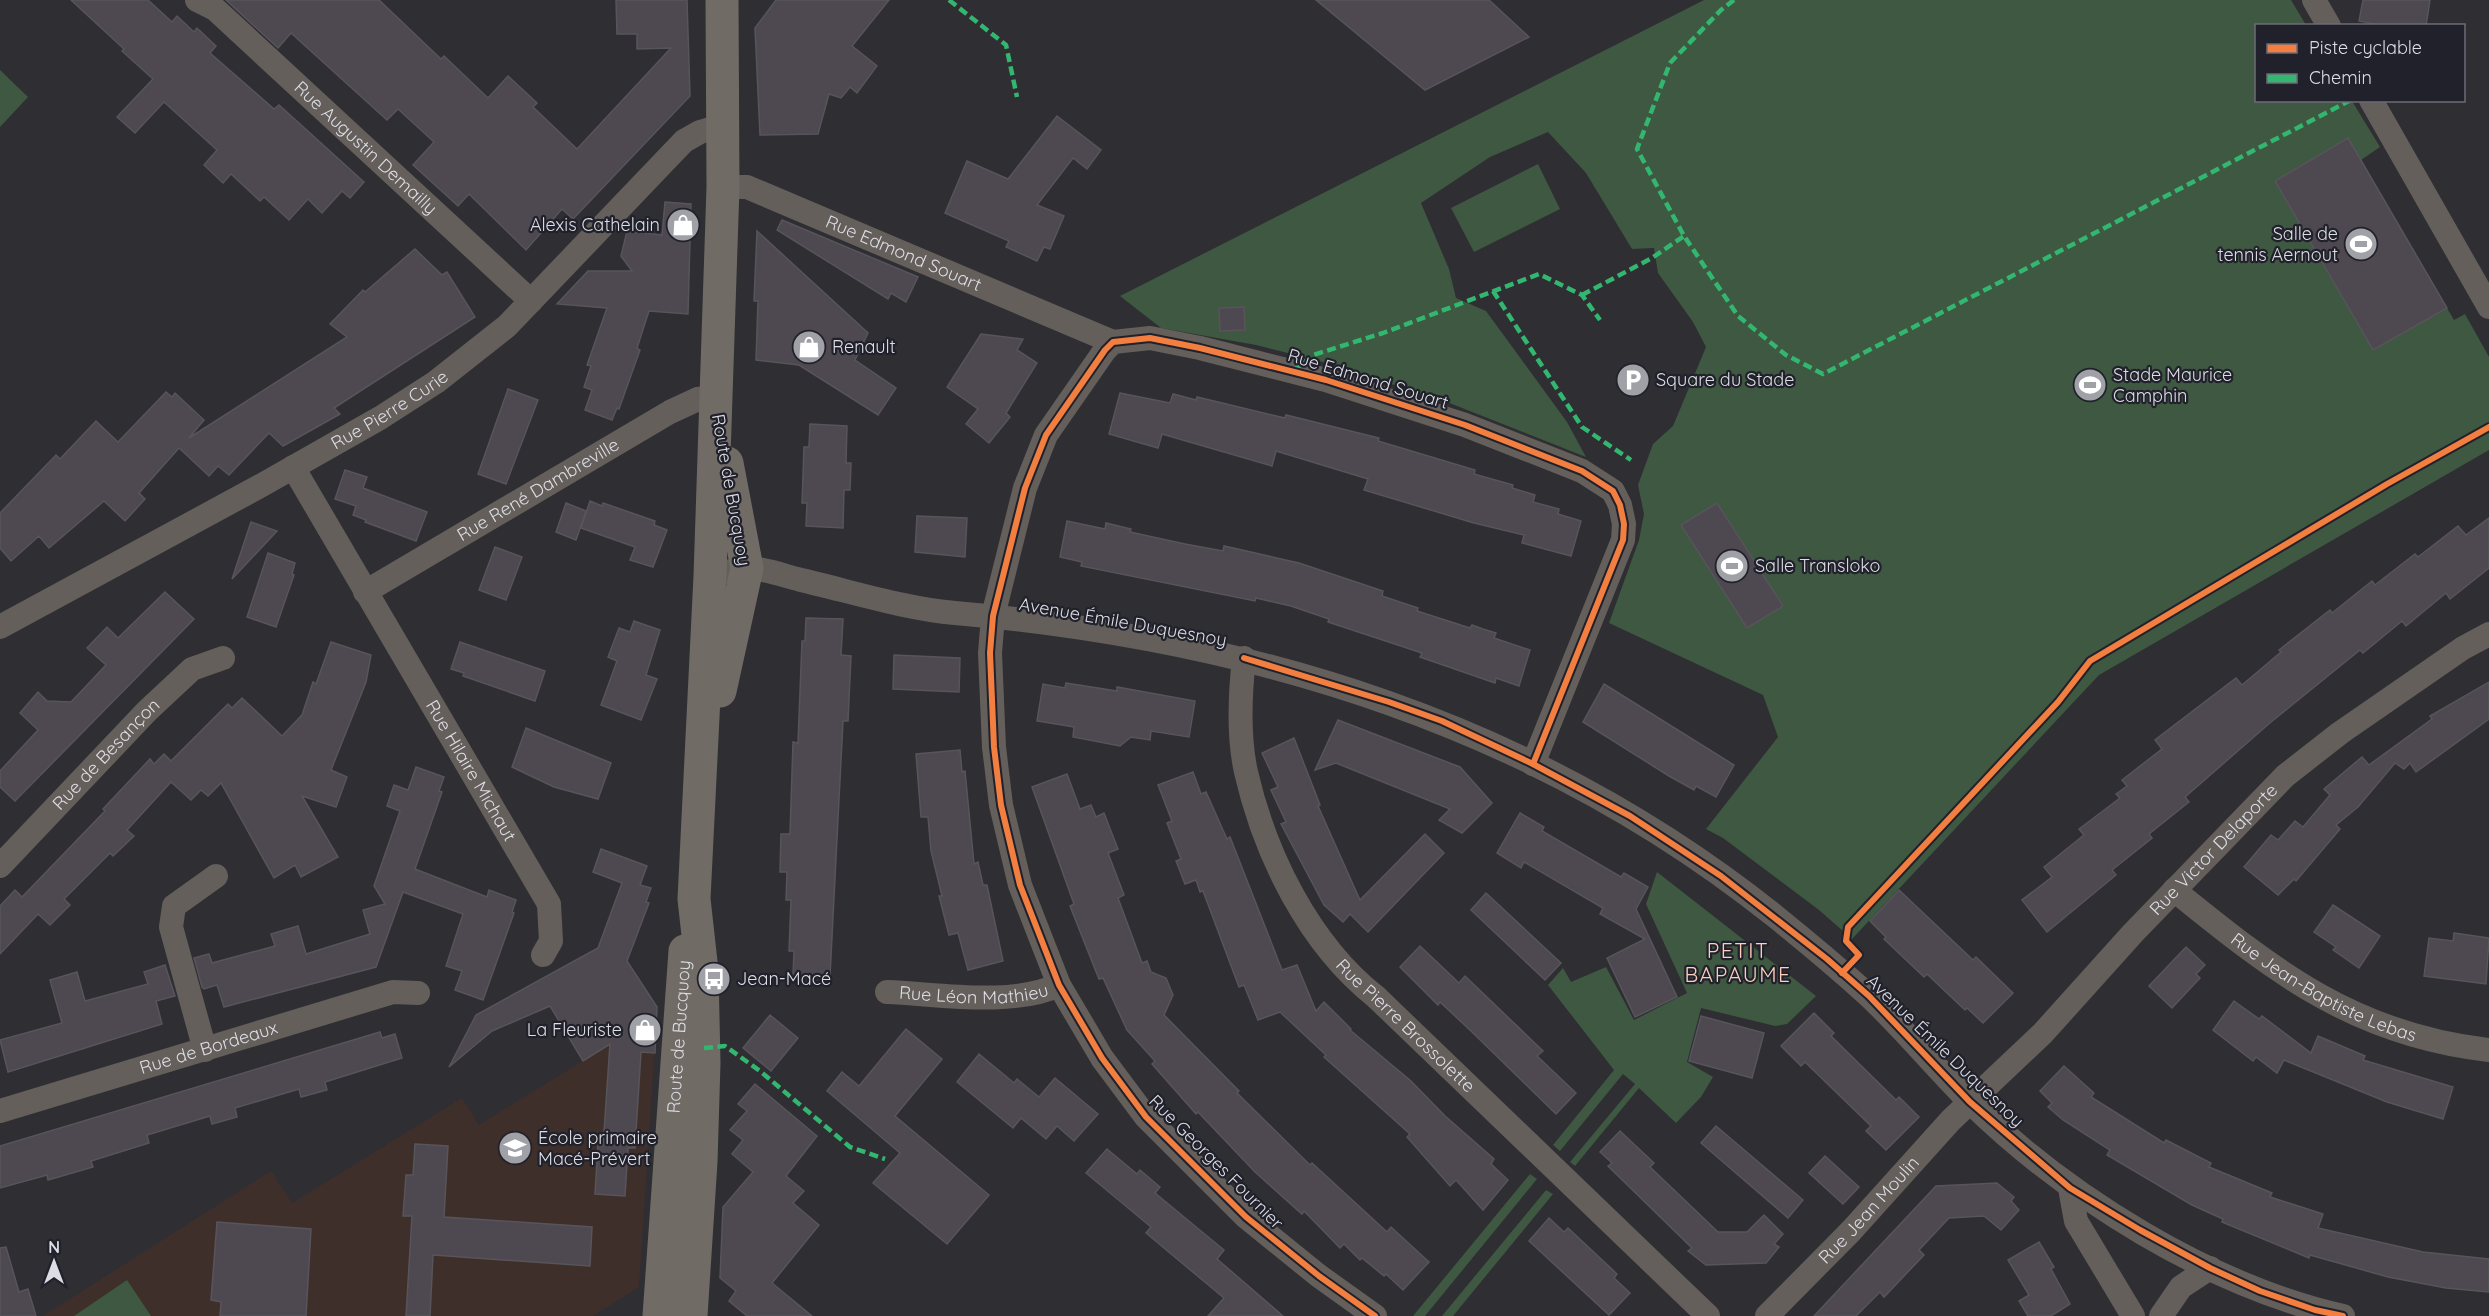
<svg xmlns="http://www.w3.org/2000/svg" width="2489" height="1316" font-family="Quicksand,sans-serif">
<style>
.education{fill:#3f2f2a}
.green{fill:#3e5841}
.building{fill:#4e4850;stroke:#57555a;stroke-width:1.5}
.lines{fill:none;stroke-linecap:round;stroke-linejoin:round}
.minor{stroke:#645f5b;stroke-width:24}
.secondary{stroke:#706b65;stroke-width:33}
.quiet{stroke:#33b770;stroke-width:4.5;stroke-dasharray:9 4.5;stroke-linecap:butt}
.cycleway-casing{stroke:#21212c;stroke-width:10}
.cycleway{stroke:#f27e40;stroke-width:6}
.labels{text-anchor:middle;stroke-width:4.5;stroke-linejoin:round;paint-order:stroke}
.street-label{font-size:18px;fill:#dddde5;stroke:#21212c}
.poi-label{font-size:18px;fill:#dddde5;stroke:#21212c;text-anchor:start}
.quarter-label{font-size:21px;letter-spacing:1.5px;fill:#fecfbb;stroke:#21212c}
</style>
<rect width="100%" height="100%" fill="#2e2e33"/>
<!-- education -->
<path class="education" d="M657 1015 639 1287 593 1316H43L271 1171 292 1203 462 1098 479 1125Z"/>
<!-- green -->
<g class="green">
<path d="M1704 0H2291L2306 25 2256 26V100L2352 101 2380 147 2361 160 2454 320 2465 314 2489 357V450L2099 675 1852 939 1819 910 1723 838 1706 829 1778 737 1763 695 1609 623 1639 540 1644 514 1638 485 1653 444 1673 426 1706 347 1693 322 1658 273 1654 248 1632 249 1586 173 1548 132 1490 157 1421 203 1449 269 1456 298 1486 311 1567 422 1586 457 1447 402 1323 362 1256 345 1161 328 1120 296Z"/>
<path d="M0 70 28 97 0 127Z"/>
<path d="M1538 164 1560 209 1474 252 1451 208Z"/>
<path d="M1657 872 1816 996 1787 1024 1775 1026 1701 1008 1687 1062 1713 1077 1701 1097 1676 1123 1639 1088 1575 1166 1570 1162 1635 1084 1623 1074 1560 1151 1553 1145 1614 1070 1548 985 1563 968 1571 982 1606 967 1634 1020 1687 993 1646 904Z"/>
<path d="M1530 1174 1537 1179 1425 1316H1413Z"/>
<path d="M1546 1190 1553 1194 1453 1316H1442Z"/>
<path d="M127 1280 151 1316H74Z"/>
</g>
<!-- building -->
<g class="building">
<path d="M71 0H148L172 22 177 16 194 32 197 28 216 46 210 53 274 109 279 105 364 182 350 198 342 191 322 213 308 199 289 220 264 197 260 201 231 174 223 183 204 165 217 150 164 102 135 133 117 117 153 79 122 51 124 49Z"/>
<path d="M226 0H379L441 59 444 56 488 98 508 76 537 103 533 107 577 149 671 48 637 49V34H617L616 0H687L690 96 573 219 562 209 526 250 469 194 458 206 413 165 434 142 398 109 387 120 291 33 278 48Z"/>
<path d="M776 0H889L852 46 877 66 857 93 850 87 841 98 829 94 818 134 760 135 755 28Z"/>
<path d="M1316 0H1489L1529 37 1425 90Z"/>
<path d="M2363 0H2430L2426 26H2384L2359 21Z"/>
<path d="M1057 116 1101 150 1087 169 1073 158 1037 205 1064 216 1050 249 1044 247 1037 261 1006 247 1009 241 945 213 967 161 1008 179Z"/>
<path d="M2348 138 2447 308 2373 350 2275 181Z"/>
<path d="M665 202 691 204 688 314 649 311 637 348 640 350 619 409 617 408 612 420 585 410 592 390 584 387 591 366 587 365 607 308 557 304 588 271H632L621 256 627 231 662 235Z"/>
<path d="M782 220 918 277 906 302 891 293 888 299 777 230Z"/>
<path d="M757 231 868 333 855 360 896 388 878 415 799 365 756 360 758 301H754Z"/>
<path d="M415 249 442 275 447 272 475 317 334 408 340 414 283 446 269 433 229 475 218 466 209 476 179 448 139 493 145 499 125 521 104 501 49 548 39 536 11 561 0 548V513L56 455 60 459 96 421 118 442 166 392 172 397 175 393 204 420 189 438 347 337 330 324 363 290 365 292Z"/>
<path d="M1244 307 1245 330 1220 331 1219 308Z"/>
<path d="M981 334 1023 339 1017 350 1037 363 1006 413 1010 417 989 443 966 424 978 409 947 387Z"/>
<path d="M508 389 538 400 506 484 478 474Z"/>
<path d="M1120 393 1170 403 1173 394 1196 400 1197 397 1285 418 1286 415 1379 438 1378 441 1475 470 1474 474 1513 485 1512 488 1535 495 1533 502 1559 509 1558 514 1581 521 1571 556 1522 543 1524 535 1474 523 1364 490 1368 479 1276 451 1272 466 1162 434 1158 448 1109 434Z"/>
<path d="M810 424 847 426 846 463H851L850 490H844L843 528 806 526 807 503H802L804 447H809Z"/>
<path d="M345 470 367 477 363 488 427 512 416 541 365 522 366 520 353 515 356 506 335 499Z"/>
<path d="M590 501 602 506 603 503 655 521 654 525 667 530 653 567 630 560 635 547 581 528Z"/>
<path d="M566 503 586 511 576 540 556 532Z"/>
<path d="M1717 503 1783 606 1747 628 1681 525Z"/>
<path d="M917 516 967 518 965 557 915 552Z"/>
<path d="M2489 518V568L2450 599 2446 593 2406 626 2402 621 2363 653 2360 650 2271 722 2185 797 2189 802 2149 834 2152 838 2112 870 2116 875 2047 932 2022 900 2052 877 2044 867 2084 835 2079 829 2120 798 2116 794 2127 786 2122 780 2162 749 2155 740 2236 678 2242 685 2281 652 2279 650 2330 610 2332 613 2372 581 2375 585 2415 554 2418 557 2458 526 2466 535Z"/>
<path d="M1067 521 1105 529 1106 523 1131 529 1130 532 1185 544 1223 551 1224 546 1299 563 1383 591 1382 596 1418 608 1417 611 1470 628 1472 625 1483 629 1496 633 1494 638 1530 650 1519 686 1496 678 1495 683 1420 657 1422 653 1328 622 1329 619 1291 606 1256 598 1255 601 1081 566 1082 562 1060 557Z"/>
<path d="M251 522 277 531 232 579Z"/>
<path d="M495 547 522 557 506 600 479 590Z"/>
<path d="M268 553 295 563 292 574 294 575 276 627 247 617Z"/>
<path d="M165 592 194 619 15 801 0 787V771L38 730 20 713 38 692 47 701 71 702 106 665 87 648 107 627 118 638Z"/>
<path d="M806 618 843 619 841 655 851 656 848 721H843L830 976 793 975 794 951H789L791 900H786L787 872H780L781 834H790L793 742 798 743 802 641H805Z"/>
<path d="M634 621 660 630 646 675 657 679 641 720 601 705 617 661 608 657 619 628 630 632Z"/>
<path d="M331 642 371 655 366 682 331 770 347 777 336 807 302 796 338 857 301 877 295 865 274 878 221 783 208 796 201 790 191 800 171 782 127 830 134 836 113 856 110 853 64 899 70 905 50 925 38 914 0 954V906L15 890 22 897 105 811 103 809 150 759 154 764 164 754 171 761 228 704 232 708 242 698 282 736 302 715 313 682 316 684Z"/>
<path d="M460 642 545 671 535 701 463 676 464 673 451 669Z"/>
<path d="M894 655 960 658 959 692 893 689Z"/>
<path d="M2489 682V719L2416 772 2410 763 2404 769 2395 763 2358 807 2336 825 2340 829 2296 881 2294 879 2278 895 2244 867 2271 835 2278 840 2295 821 2303 827 2330 795 2324 789 2362 757 2369 765 2432 719 2430 716Z"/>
<path d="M1066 683 1117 691V687L1195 701 1189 737 1151 731 1150 740 1131 737 1120 746 1073 737 1074 727 1037 721 1043 684 1065 688Z"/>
<path d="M1604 684 1734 765 1716 797 1696 786 1694 790 1669 776 1583 722Z"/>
<path d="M1338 720 1460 767 1492 803 1462 833 1439 820 1450 809 1336 763 1315 770Z"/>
<path d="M526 728 611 763 598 799 554 787 512 767Z"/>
<path d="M1294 738 1320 805 1318 806 1360 900 1425 834 1444 853 1368 932 1350 914 1343 922 1324 905 1281 824 1286 822 1271 790 1278 787 1262 753Z"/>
<path d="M960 750 962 772 965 771 974 864 978 862 983 885H987L1003 961 968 970 958 933 949 935 939 896H942L931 851 928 817H921L916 754Z"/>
<path d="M416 767 444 777 439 791 442 792 415 869 487 897 489 890 516 900 512 912 514 913 483 1000 455 990 462 971 446 966 463 914 403 892 376 967 224 1007 217 985 204 989 202 987 194 958 209 954 212 963 275 946 271 934 298 926 306 954 370 934 363 910 385 904 374 886 400 811 387 806 394 785 408 790Z"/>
<path d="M1193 772 1201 794 1206 792 1227 839 1230 837 1282 970 1297 965 1316 1011 1324 1002 1351 1029 1350 1030 1411 1081 1445 1116 1494 1159 1491 1164 1508 1180 1483 1210 1456 1180 1450 1186 1407 1137 1410 1134 1324 1057 1326 1055 1280 1012 1258 1020 1244 985 1239 987 1203 891 1200 892 1196 880 1185 884 1176 861 1181 859 1167 823 1172 821 1158 785Z"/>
<path d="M1067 774 1080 809 1091 805 1096 817 1104 813 1118 849 1108 853 1124 895 1118 898 1142 963 1147 961 1151 972 1166 978 1173 995 1164 1015 1239 1091 1237 1093 1310 1165 1312 1163 1387 1232 1391 1227 1429 1262 1403 1290 1386 1274 1384 1276 1362 1258 1360 1260 1344 1244 1340 1248 1304 1211 1302 1214 1255 1172 1198 1112 1196 1114 1152 1064 1155 1061 1127 1030 1103 978 1099 979 1070 906 1074 904 1032 787Z"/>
<path d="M1520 813 1544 827 1542 831 1621 877 1624 873 1648 887 1636 909 1677 997 1635 1017 1607 958 1645 939 1600 914 1603 908 1524 862 1521 868 1497 853Z"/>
<path d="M601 849 647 866 640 885 651 888 646 902 649 903 627 961 657 1007 655 1053 641 1052 635 1148H628L625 1196 595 1194 598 1145 603 1146 610 1044 583 1061 550 1006 492 1031 449 1067 476 1015 598 948 622 883 593 872Z"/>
<path d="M1899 890 1973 960 1976 957 2013 993 1983 1023 1967 1008 1965 1010 1927 974 1924 977 1884 939 1886 937 1870 921Z"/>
<path d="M1486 893 1561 963 1545 980 1471 910Z"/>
<path d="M2333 905 2380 936 2359 968 2333 950 2336 947 2314 932Z"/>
<path d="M2454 933 2489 938 2486 984 2424 976 2429 938 2453 941Z"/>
<path d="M1420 946 1459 983 1465 976 1543 1051 1537 1056 1576 1093 1556 1114 1471 1031 1440 1002 1438 1005 1400 967Z"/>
<path d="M2186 947 2205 965 2196 974 2200 978 2172 1008 2149 986Z"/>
<path d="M165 965 175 996 156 1001 162 1024 8 1072 0 1040 62 1023 50 980 77 972 85 1001 148 984 144 972Z"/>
<path d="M2234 1001 2259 1019 2262 1016 2311 1053 2318 1036 2365 1056 2363 1060 2453 1087 2443 1119 2387 1102 2284 1060 2277 1073 2256 1057 2253 1061 2213 1030Z"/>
<path d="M1814 1013 1834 1033 1831 1036 1896 1100 1899 1097 1919 1117 1886 1150 1866 1131 1871 1126 1805 1062 1801 1066 1781 1046Z"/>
<path d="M770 1015 798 1038 771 1071 743 1048Z"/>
<path d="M1701 1016 1764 1033 1752 1078 1689 1061Z"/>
<path d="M906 1029 942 1059 895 1116 989 1195 947 1244 873 1183 900 1153 827 1091 842 1072 859 1086Z"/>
<path d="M380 1032 382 1038 395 1034 402 1058 325 1082 327 1090 301 1097 299 1089 235 1108 237 1117 212 1124 210 1116 147 1135 149 1143 91 1161 93 1167 48 1180 47 1175 0 1188V1146Z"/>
<path d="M979 1054 1014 1083 1017 1079 1039 1097 1055 1078 1098 1114 1074 1141 1057 1126 1046 1139 1021 1118 1013 1128 957 1082Z"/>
<path d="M2064 1066 2094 1093 2091 1097 2164 1143 2166 1140 2211 1163 2209 1167 2272 1193 2270 1197 2323 1214 2318 1228 2423 1252 2489 1259V1292L2446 1288 2388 1277 2310 1255 2309 1258 2222 1222 2223 1219 2192 1205 2107 1155 2110 1150 2063 1120 2048 1107 2052 1103 2040 1091Z"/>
<path d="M755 1084 817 1136 786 1176 804 1191 793 1203 819 1225 772 1283 812 1316H747L729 1301 736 1291 720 1278 723 1207 753 1172 732 1154 743 1140 730 1130 747 1111 738 1104Z"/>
<path d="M1716 1126 1803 1200 1788 1218 1701 1143Z"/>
<path d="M1620 1131 1654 1163 1650 1167 1718 1232H1747L1764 1215 1783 1234 1774 1244 1779 1247 1766 1263 1706 1265 1688 1251 1692 1248 1608 1166 1612 1163 1600 1152Z"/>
<path d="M415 1144 448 1146 444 1217 592 1227 590 1266 433 1255 430 1316H406L412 1216H403L406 1175H413Z"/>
<path d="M1107 1149 1137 1174 1140 1170 1160 1187 1155 1193 1224 1250 1217 1259 1283 1316H1208L1224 1298 1146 1233 1151 1227 1086 1173Z"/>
<path d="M1825 1156 1859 1187 1843 1204 1809 1173Z"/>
<path d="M1997 1183 2014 1197 2011 1201 2019 1210 2001 1230 1984 1216 1949 1218 1919 1250 1924 1255 1884 1297 1880 1292 1856 1316H1814L1936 1186Z"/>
<path d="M1549 1218 1564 1232 1568 1228 1617 1274 1614 1278 1630 1293 1609 1315 1529 1241Z"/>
<path d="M217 1222 311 1229 306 1316H220L221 1302 211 1300Z"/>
<path d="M2039 1242 2054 1267 2051 1269 2070 1304 2051 1316H2028L2019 1301 2029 1295 2008 1260Z"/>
<path d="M6 1247 19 1292 28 1289 36 1316H0V1248Z"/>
</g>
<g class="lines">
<!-- minor -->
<g class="minor">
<path id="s1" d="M197 0 215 9 531 301"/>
<path d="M2314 0 2329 26"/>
<path d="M2371 100 2489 307"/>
<path id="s2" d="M723 187H747L1113 342"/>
<path id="s3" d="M293 467 549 904 551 941 543 955"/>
<path d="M710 576C722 574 735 569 747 568 764 568 784 576 801 580 849 591 906 609 955 613 1255 639 1538 726 1776 917 1807 942 1838 968 1868 995 1904 1029 1935 1067 1970 1102 2067 1197 2210 1286 2343 1316"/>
<path id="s4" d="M365 592 670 412 698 399 714 397"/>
<path id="s5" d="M0 627 262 485 380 418 436 382 507 326 684 141 700 132 724 125"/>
<path id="s6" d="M1244 658C1240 694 1238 736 1246 772 1265 855 1309 944 1376 997L1708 1316"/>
<path id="s7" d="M0 866 147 711 192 669 223 658"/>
<path id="s8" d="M2174 890C2275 972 2355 1035 2489 1050"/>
<path id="s9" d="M887 992C939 994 1011 1007 1059 985"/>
<path d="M205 1050 171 927 174 906 216 876"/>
<path id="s10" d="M0 1111 393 992 418 993"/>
<path d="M2070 1188 2076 1221 2133 1316"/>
<path d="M1375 1316 1319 1276 1246 1217 1146 1117 1102 1058 1059 985 1020 885 1001 805 994 747 990 653 993 616 1025 488 1046 435 1105 350 1113 342 1150 338 1200 348 1326 380 1465 425 1582 471 1613 491 1620 505 1624 524 1623 540 1533 764"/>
<path id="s11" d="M1767 1316 1851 1231 1951 1120 2043 1033 2133 933 2285 776 2340 733 2463 648 2489 634"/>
<path d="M2161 1316 2181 1287 2210 1268"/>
</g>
<!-- secondary -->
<g class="secondary">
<path d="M720 691 747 568 727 463"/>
<path id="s12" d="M659 1316 685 951"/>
<path d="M691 1316 701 1162 704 1063 702 971 694 899 710 576 723 187 722 0"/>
</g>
<!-- quiet -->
<g class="quiet">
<path d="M949 0 1006 45 1017 97"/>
<path d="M1734 0 1721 10 1670 63 1637 149 1684 236 1738 316 1786 355 1823 374 2351 100"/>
<path d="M1493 291 1582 427 1631 460"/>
<path d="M1582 295 1652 258 1684 236"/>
<path d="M1293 371 1313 355 1383 333 1539 274 1582 295 1600 320"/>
<path d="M704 1048 725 1046 760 1071 850 1147 885 1159"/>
</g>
<defs>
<g id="cycleway">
<path d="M1244 658 1389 702 1442 721 1533 764 1630 816 1721 876 1827 959 1869 996 1970 1102 2070 1188 2140 1230 2210 1268 2260 1291 2315 1310 2343 1316"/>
<path d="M1842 973 1859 955 1846 941 1848 927 2058 702 2090 661 2387 484 2489 427"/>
<path d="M1375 1316 1319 1276 1246 1217 1146 1117 1102 1058 1059 985 1020 885 1001 805 994 747 990 653 993 616 1025 488 1046 435 1105 350 1113 342 1150 338 1200 348 1326 380 1465 425 1582 471 1613 491 1620 505 1624 524 1623 540 1533 764"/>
</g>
</defs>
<!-- cycleway casing -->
<use href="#cycleway" class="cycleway-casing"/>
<!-- cycleway -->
<use href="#cycleway" class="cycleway"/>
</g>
<!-- icons -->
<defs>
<symbol id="shop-disc" viewBox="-11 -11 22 22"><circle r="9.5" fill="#a0a0a7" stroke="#21212c"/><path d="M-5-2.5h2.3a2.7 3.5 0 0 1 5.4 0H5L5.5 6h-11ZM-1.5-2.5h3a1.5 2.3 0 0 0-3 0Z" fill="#fff"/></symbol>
<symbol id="stadium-disc" viewBox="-11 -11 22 22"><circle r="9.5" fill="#a0a0a7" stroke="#21212c"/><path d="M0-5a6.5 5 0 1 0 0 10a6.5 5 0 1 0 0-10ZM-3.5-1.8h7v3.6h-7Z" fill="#fff"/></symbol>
<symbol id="parking-disc" viewBox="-11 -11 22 22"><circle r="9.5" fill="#a0a0a7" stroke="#21212c"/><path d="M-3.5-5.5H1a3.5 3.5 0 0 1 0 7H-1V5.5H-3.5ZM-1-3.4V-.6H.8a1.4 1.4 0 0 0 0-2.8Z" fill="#fff"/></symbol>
<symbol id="bus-disc" viewBox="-11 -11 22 22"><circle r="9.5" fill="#a0a0a7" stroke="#21212c"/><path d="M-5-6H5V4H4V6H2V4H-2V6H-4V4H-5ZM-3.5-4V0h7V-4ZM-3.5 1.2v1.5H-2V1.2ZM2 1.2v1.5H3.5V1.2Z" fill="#fff"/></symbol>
<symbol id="school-disc" viewBox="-11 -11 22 22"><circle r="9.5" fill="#a0a0a7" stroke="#21212c"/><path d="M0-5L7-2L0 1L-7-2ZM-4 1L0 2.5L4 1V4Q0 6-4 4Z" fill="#fff"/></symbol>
</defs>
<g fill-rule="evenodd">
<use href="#shop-disc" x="664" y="206" width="38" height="38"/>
<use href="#stadium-disc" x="2342" y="225" width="38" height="38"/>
<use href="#shop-disc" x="790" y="328" width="38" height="38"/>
<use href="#parking-disc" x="1614" y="361" width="38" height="38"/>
<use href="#stadium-disc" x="2071" y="366" width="38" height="38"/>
<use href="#stadium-disc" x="1713" y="547" width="38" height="38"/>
<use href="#bus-disc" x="695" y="960" width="38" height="38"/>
<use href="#shop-disc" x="626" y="1011" width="38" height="38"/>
<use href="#school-disc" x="496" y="1129" width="38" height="38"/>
</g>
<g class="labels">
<!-- street labels -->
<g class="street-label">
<text dy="6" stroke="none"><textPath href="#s1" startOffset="225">Rue Augustin Demailly</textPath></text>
<text dy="6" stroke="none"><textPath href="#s2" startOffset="194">Rue Edmond Souart</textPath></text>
<text transform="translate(1368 379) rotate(17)" y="6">Rue Edmond Souart</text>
<text dy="6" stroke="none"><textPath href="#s5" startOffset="446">Rue Pierre Curie</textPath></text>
<text dy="6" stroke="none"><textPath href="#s4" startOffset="201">Rue René Dambreville</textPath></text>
<text transform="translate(731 490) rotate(80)" y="6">Route de Bucquoy</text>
<text transform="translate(1123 622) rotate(10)" y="6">Avenue Émile Duquesnoy</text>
<text dy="6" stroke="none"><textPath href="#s7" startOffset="154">Rue de Besançon</textPath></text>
<text dy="6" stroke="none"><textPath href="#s3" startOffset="352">Rue Hilaire Michaut</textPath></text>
<text dy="6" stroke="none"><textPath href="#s11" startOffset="646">Rue Victor Delaporte</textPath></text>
<text dy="6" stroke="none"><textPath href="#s8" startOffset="180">Rue Jean-Baptiste Lebas</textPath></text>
<text dy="6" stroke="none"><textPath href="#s9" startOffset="87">Rue Léon Mathieu</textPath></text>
<text dy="6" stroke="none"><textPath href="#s6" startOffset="420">Rue Pierre Brossolette</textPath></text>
<text dy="6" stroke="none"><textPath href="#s12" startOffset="280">Route de Bucquoy</textPath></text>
<text dy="6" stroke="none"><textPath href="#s10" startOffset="218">Rue de Bordeaux</textPath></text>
<text transform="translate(1945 1051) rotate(44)" y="6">Avenue Émile Duquesnoy</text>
<text transform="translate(1216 1162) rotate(45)" y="6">Rue Georges Fournier</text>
<text dy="6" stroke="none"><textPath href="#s11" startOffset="147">Rue Jean Moulin</textPath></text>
</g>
<!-- poi labels -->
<g class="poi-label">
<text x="660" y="231" text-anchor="end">Alexis Cathelain</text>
<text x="2338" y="240" text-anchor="end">Salle de<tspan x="2338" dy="21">tennis Aernout</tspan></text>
<text x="832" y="353">Renault</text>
<text x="2113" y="381">Stade Maurice<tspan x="2113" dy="21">Camphin</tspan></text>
<text x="1656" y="386">Square du Stade</text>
<text x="1755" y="572">Salle Transloko</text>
<text x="737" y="985">Jean-Macé</text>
<text x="622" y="1036" text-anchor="end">La Fleuriste</text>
<text x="538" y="1144">École primaire<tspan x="538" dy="21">Macé-Prévert</tspan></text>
</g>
<!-- quarter labels -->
<g class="quarter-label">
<text x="1738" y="958">PETIT<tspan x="1738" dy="24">BAPAUME</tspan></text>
</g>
</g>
<!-- legend -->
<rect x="2255" y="24" width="210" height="78" fill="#21212c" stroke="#6c6c76" stroke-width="1.5"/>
<rect x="2267" y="44" width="30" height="9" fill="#f27e40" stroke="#6c6c76" stroke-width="1.5"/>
<text x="2309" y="54" font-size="18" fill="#dddde5">Piste cyclable</text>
<rect x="2267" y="74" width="30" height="9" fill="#33b770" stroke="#6c6c76" stroke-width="1.5"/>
<text x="2309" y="84" font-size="18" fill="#dddde5">Chemin</text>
<!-- north arrow -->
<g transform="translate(54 1262)" stroke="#21212c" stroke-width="4.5" paint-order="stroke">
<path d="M0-4.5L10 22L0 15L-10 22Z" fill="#dddde5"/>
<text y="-9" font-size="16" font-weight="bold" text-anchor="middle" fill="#dddde5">N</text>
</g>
</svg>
